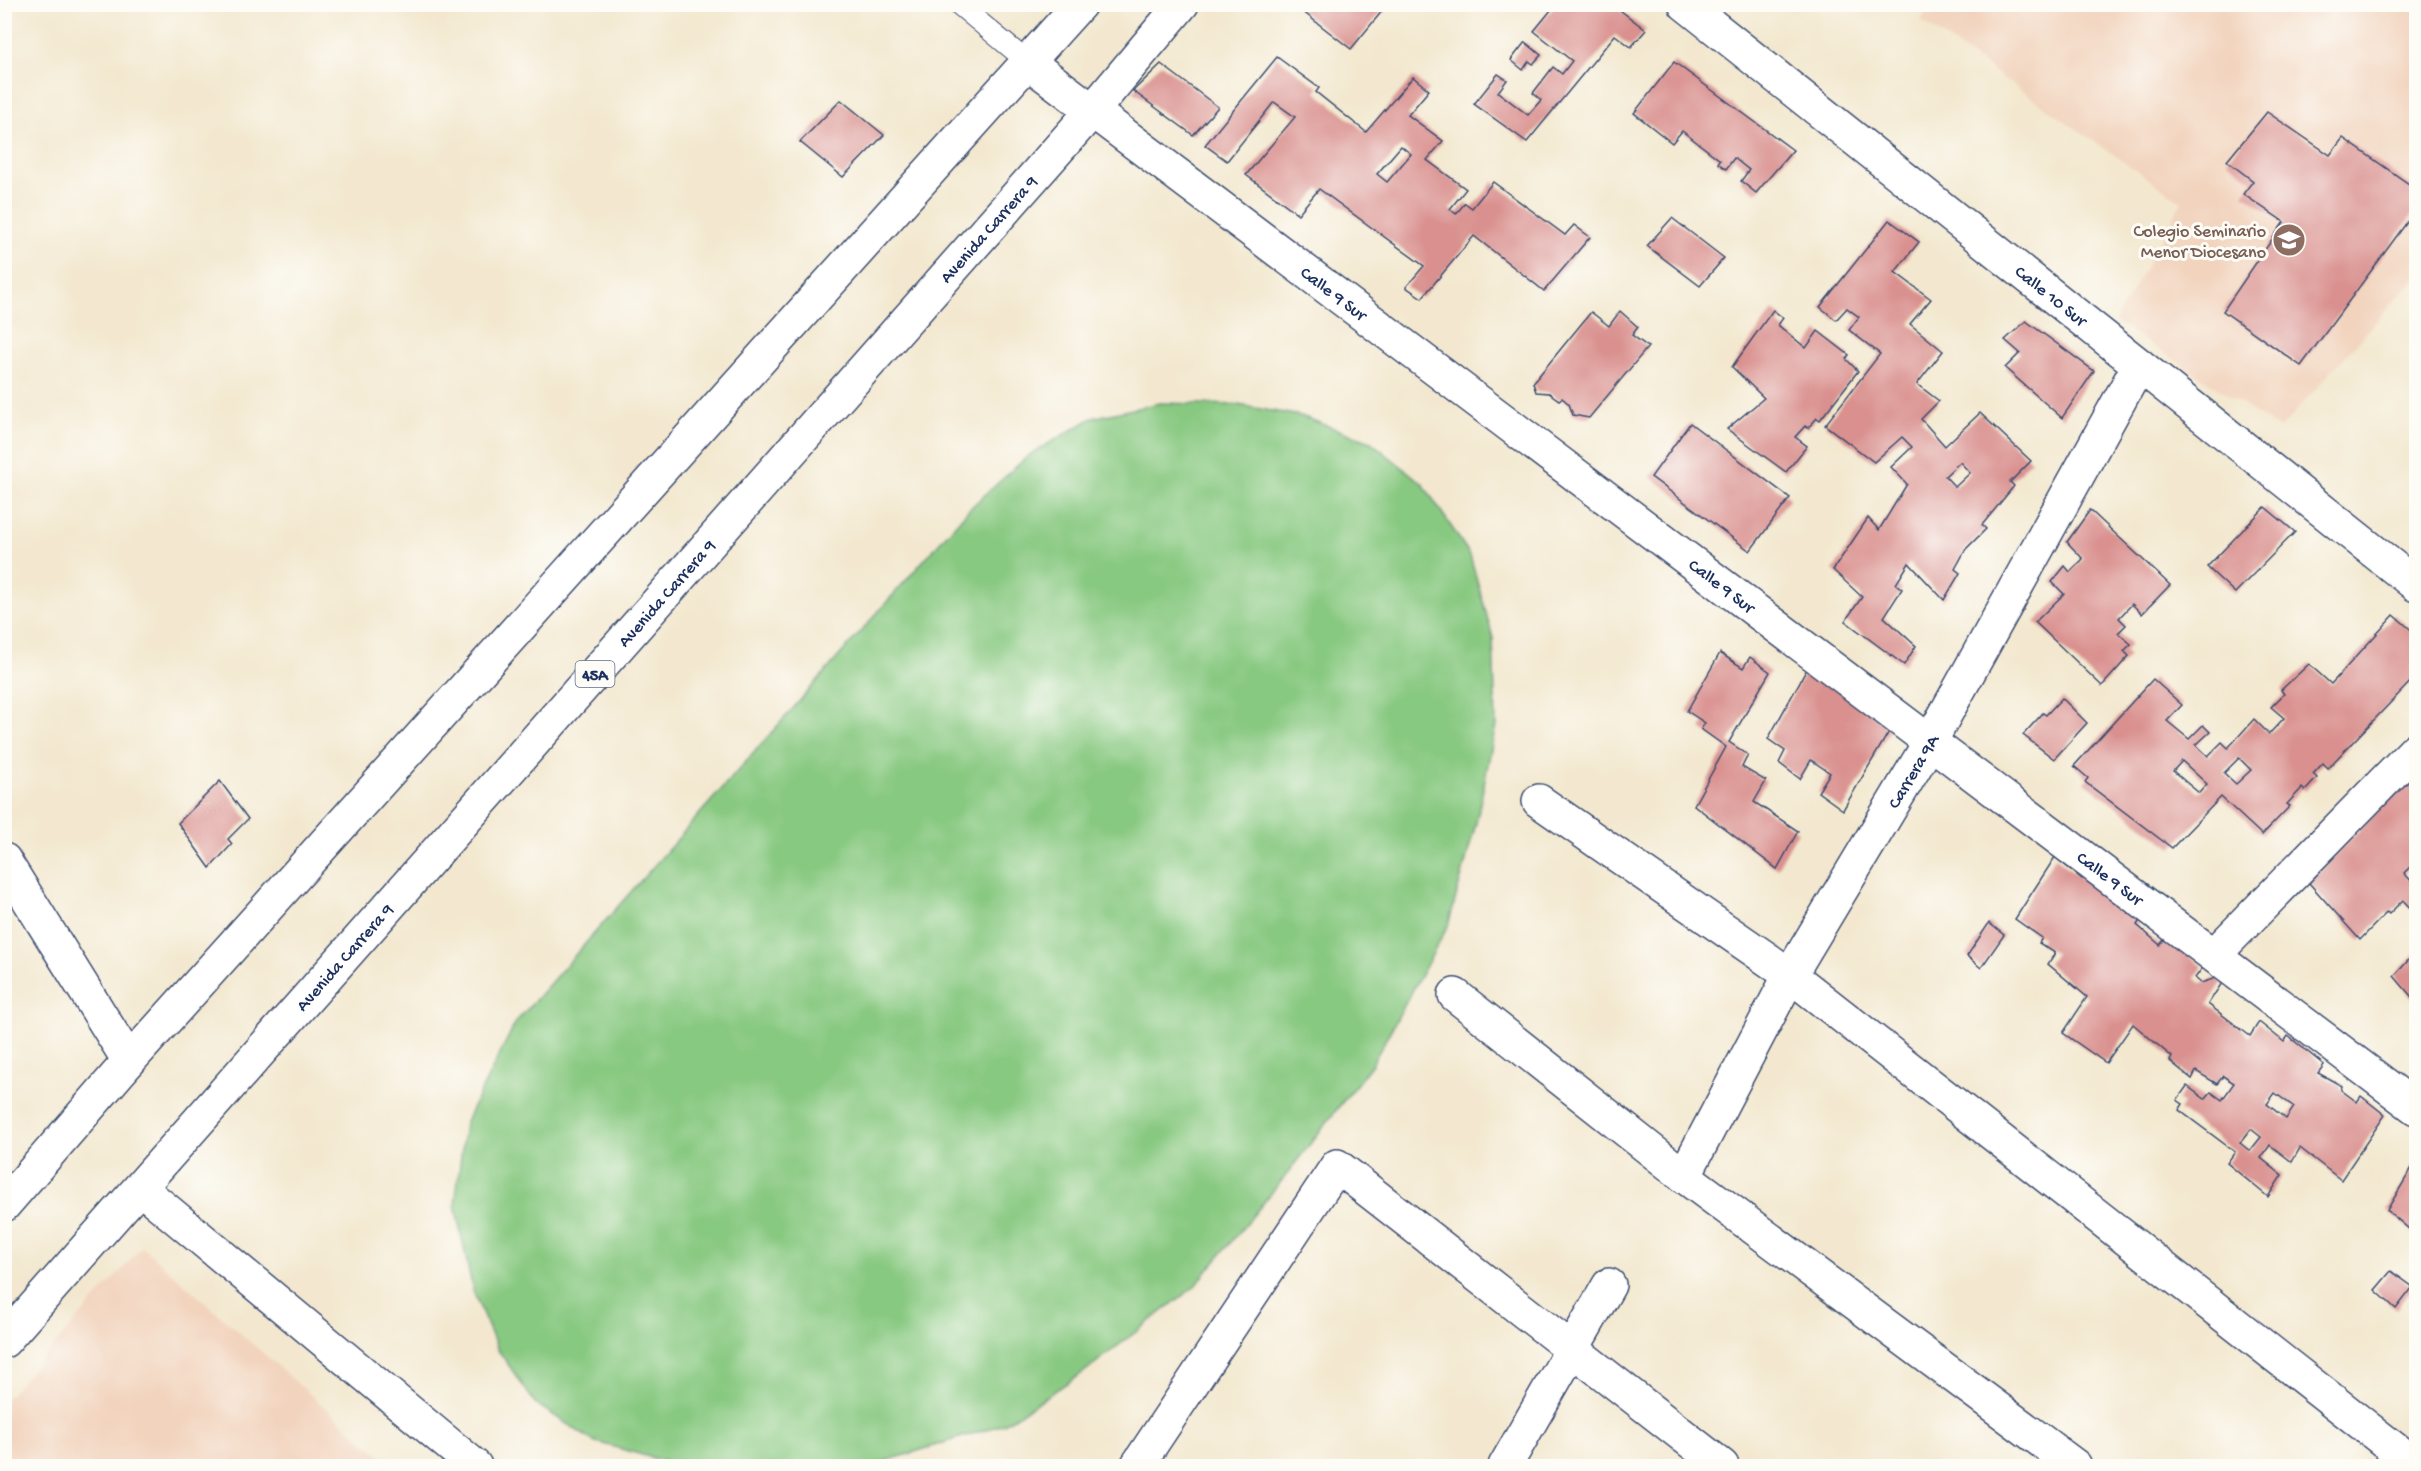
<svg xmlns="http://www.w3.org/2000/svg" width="2421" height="1471" font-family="'Gochi Hand',sans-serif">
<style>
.built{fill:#f2d4be}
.green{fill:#88c981;stroke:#527c70;stroke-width:1.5}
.building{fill:#d9908e;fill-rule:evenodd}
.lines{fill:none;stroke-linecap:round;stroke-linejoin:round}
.service-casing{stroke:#3b4b6f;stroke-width:22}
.minor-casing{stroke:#3b4b6f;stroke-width:36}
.primary-casing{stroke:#3b4b6f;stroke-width:36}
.service{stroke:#fff;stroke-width:20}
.minor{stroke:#fff;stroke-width:33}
.primary{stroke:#fff;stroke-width:33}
.labels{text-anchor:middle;stroke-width:6;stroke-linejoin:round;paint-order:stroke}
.shield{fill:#fdfcf7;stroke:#5f6c8c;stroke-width:1.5}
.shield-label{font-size:16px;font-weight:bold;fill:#1b2f5e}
.street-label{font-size:18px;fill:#1b2f5e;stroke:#fdfcf7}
.education-label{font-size:18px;fill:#785e54;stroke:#fdfcf7;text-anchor:end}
</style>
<rect width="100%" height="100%" fill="#fdfcf7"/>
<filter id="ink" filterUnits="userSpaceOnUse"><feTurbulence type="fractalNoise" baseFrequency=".0167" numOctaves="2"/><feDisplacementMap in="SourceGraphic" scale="12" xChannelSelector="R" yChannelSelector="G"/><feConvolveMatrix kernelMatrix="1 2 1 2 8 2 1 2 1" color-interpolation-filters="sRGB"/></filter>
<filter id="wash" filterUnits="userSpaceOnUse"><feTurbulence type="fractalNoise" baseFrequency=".008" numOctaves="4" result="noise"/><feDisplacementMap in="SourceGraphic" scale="24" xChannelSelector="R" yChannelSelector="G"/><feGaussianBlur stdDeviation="1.35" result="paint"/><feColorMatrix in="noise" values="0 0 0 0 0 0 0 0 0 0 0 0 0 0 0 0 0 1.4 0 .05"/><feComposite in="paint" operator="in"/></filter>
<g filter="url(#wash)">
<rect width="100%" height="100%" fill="#f3e8cf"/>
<!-- built -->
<g class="built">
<path d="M1932 4 2416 5V277L2280 429 2115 321 2182 202 1921 21Z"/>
<path d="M142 1247 392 1466H17L5 1457V1400Z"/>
</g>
<!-- green -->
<path class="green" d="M1160 403 1238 405 1301 416 1371 442 1423 484 1470 555 1493 638 1496 725 1476 823 1448 926 1372 1064 1283 1179 1194 1287 1084 1372 1004 1424 870 1466H681L593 1441 535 1403 498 1350 473 1291 455 1205 465 1123 516 1022 969 509 1029 455 1092 418Z"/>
<g id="blocks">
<!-- building -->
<g class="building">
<path d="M1293 4H1388L1351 49Z"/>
<path d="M1556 4H1612L1646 30 1631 47 1615 35 1527 142 1474 104 1498 74 1507 80 1498 92 1528 115 1541 100 1533 93 1553 67 1562 74 1572 61 1534 31Z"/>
<path d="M1525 42 1541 55 1533 64 1529 61 1523 70 1511 60Z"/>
<path d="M1277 57 1319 88 1316 92 1366 132 1413 77 1429 90 1408 115 1443 141 1427 160 1466 189 1450 209 1456 214 1465 203 1472 208 1493 182 1565 235 1574 225 1590 237 1544 291 1474 236 1422 298 1406 287 1424 266 1319 189 1298 214 1246 175 1295 117 1274 102 1227 161 1205 145ZM1401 146 1411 154 1387 182 1377 174Z"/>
<path d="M1674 62 1793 150 1756 193 1741 181 1749 170 1734 158 1726 169 1718 163 1720 160 1682 131 1672 143 1634 113Z"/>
<path d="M1161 64 1218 107 1193 135 1133 91Z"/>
<path d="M841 100 884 135 843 177 800 142Z"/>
<path d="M2267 112 2330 155 2343 138 2416 189V210L2301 366 2223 311 2284 222 2243 194 2253 181 2227 161Z"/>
<path d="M1672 218 1724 258 1700 286 1647 246Z"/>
<path d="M1889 220 1919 242 1895 272 1931 299 1910 324 1943 351 1917 384 1939 401 1921 419 1945 446 1980 413 2031 461 2010 482 2014 486 1982 525 1986 529 1966 549 1955 569 1960 573 1944 600 1909 563 1896 584 1902 589 1884 617 1916 646 1904 665 1845 621 1862 597 1833 570 1868 518 1879 530 1907 484 1891 467 1912 447 1902 437 1874 462 1825 425 1880 354 1849 330 1859 317 1847 308 1836 320 1820 307ZM1960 462 1970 473 1955 487 1945 476Z"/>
<path d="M1773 310 1783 318 1778 325 1806 348 1818 331 1849 355 1846 359 1858 371 1820 420 1817 418 1808 428 1805 426 1795 437 1807 446 1786 472 1727 429 1764 398 1732 367Z"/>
<path d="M1620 311 1638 327 1632 335 1648 347 1589 418 1573 415 1569 404 1562 398 1559 400 1549 393 1536 392 1533 383 1591 312 1609 326Z"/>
<path d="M2026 321 2094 371 2062 418 2005 368 2020 353 2005 340Z"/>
<path d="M1690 423 1790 498 1750 551 1651 477Z"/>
<path d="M2265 507 2295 532 2235 593 2207 567Z"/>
<path d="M2090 510 2170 585 2142 614 2132 604 2119 618 2126 625 2118 633 2131 644 2124 651 2129 656 2102 686 2035 622 2064 594 2052 582 2065 566 2070 572 2083 559 2067 542Z"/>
<path d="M2394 615 2416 634V676L2328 768 2323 763 2313 774 2317 778 2305 791 2302 788 2287 804 2290 806 2262 835 2221 797 2172 848 2085 782 2088 778 2074 766 2153 679 2182 705 2167 721 2189 739 2203 725 2210 732 2196 745 2208 756 2222 742 2228 748 2254 719 2269 734 2284 718 2271 707 2284 694 2281 690 2309 664 2331 684ZM2239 758 2251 770 2236 784 2224 773ZM2182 761 2207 784 2199 793 2173 771Z"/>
<path d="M1720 653 1743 668 1750 657 1770 672 1729 742 1748 755 1742 767 1766 781 1754 802 1798 831 1777 869 1694 805 1726 747 1701 729 1705 723 1687 711Z"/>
<path d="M1812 660 1890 730 1843 810 1818 792 1830 773 1811 760 1800 779 1779 763 1785 751 1768 739Z"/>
<path d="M2062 698 2087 723 2054 759 2023 735 2043 713 2046 715Z"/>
<path d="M2416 770V861L2404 873 2416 886V903L2411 909 2403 900 2389 914 2387 912 2360 940 2309 883Z"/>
<path d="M220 781 248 819 228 839 232 844 210 868 178 823Z"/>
<path d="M2055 857 2082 879 2087 872 2142 917 2137 925 2160 945 2166 937 2203 967 2195 978 2201 983 2216 978 2222 983 2208 1004 2250 1036 2259 1022 2284 1042 2288 1036 2324 1065 2318 1073 2342 1086 2341 1090 2357 1102 2361 1096 2385 1115 2341 1180 2300 1148 2292 1162 2270 1145 2261 1158 2282 1175 2268 1197 2227 1163 2235 1152 2179 1110 2183 1104 2177 1100 2187 1086 2205 1099 2211 1092 2222 1100 2234 1083 2223 1076 2217 1084 2196 1071 2192 1079 2170 1061 2172 1057 2133 1024 2106 1063 2063 1033 2087 997 2048 964 2055 953 2039 943 2042 938 2015 919ZM2275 1093 2294 1107 2286 1119 2267 1104ZM2251 1129 2261 1137 2250 1151 2240 1143Z"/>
<path d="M1989 923 2004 935 1981 968 1967 956Z"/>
<path d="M2416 952V1002L2394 976Z"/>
<path d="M2416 1161V1235L2387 1210Z"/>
<path d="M2391 1271 2413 1287 2396 1309 2375 1290Z"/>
</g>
</g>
</g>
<g filter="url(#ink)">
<use href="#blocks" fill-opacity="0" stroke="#3b4b6f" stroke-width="1.5"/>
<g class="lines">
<defs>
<path id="service" d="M958 4 1029 63"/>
<g id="minor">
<path id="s1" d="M1685 4 2416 585"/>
<path id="s2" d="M1029 63 2416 1108"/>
<path d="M1539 801 1790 975 2416 1466"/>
<path d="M4 860 129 1061"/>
<path d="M2214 955 2416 749"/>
<path d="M1455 995 1684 1176 2075 1466"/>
<path id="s3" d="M1684 1176 1790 975 1930 742 2139 365"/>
<path d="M140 1188 475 1466"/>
<path d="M1137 1466 1337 1166 1722 1466"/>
<path d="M1505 1466 1609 1285"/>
</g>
<g id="primary">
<path d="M4 1205 129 1061 1080 4"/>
<path id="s4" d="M4 1341 1092 111 1182 4"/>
</g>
</defs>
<!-- service casing -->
<use href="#service" class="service-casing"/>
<!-- minor casing -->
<use href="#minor" class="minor-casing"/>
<!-- primary casing -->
<use href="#primary" class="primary-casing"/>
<!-- service -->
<use href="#service" class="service"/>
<!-- minor -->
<use href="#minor" class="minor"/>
<!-- primary -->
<use href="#primary" class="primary"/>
</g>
</g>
<!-- icons -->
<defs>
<symbol id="school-disc" viewBox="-11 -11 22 22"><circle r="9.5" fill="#8d6e63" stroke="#fdfcf7"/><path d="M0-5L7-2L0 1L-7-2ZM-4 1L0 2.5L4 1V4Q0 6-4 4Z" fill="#fff"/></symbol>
</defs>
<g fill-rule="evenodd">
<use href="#school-disc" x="2270" y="221" width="38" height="38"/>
</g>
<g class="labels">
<!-- shield labels -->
<rect class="shield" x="575.5" y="661" width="39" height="26" rx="4.5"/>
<g class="shield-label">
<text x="595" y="680">45A</text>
</g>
<!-- street labels -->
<g class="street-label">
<text dy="6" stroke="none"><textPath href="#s4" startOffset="1485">Avenida Carrera 9</textPath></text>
<text dy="6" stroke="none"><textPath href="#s2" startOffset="382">Calle 9 Sur</textPath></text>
<text dy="6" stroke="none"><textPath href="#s1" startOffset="468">Calle 10 Sur</textPath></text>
<text dy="6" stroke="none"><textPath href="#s2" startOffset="868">Calle 9 Sur</textPath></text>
<text dy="6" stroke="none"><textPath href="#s4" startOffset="999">Avenida Carrera 9</textPath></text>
<text dy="6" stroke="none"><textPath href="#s3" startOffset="465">Carrera 9A</textPath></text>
<text dy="6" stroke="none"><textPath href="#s2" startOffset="1354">Calle 9 Sur</textPath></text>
<text dy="6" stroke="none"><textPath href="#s4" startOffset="513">Avenida Carrera 9</textPath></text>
</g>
<!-- education labels -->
<g class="education-label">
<text x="2266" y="236">Colegio Seminario<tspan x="2266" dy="21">Menor Diocesano</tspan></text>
</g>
</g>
<!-- margin -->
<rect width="2421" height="1471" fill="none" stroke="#fdfcf7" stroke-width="24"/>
</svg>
